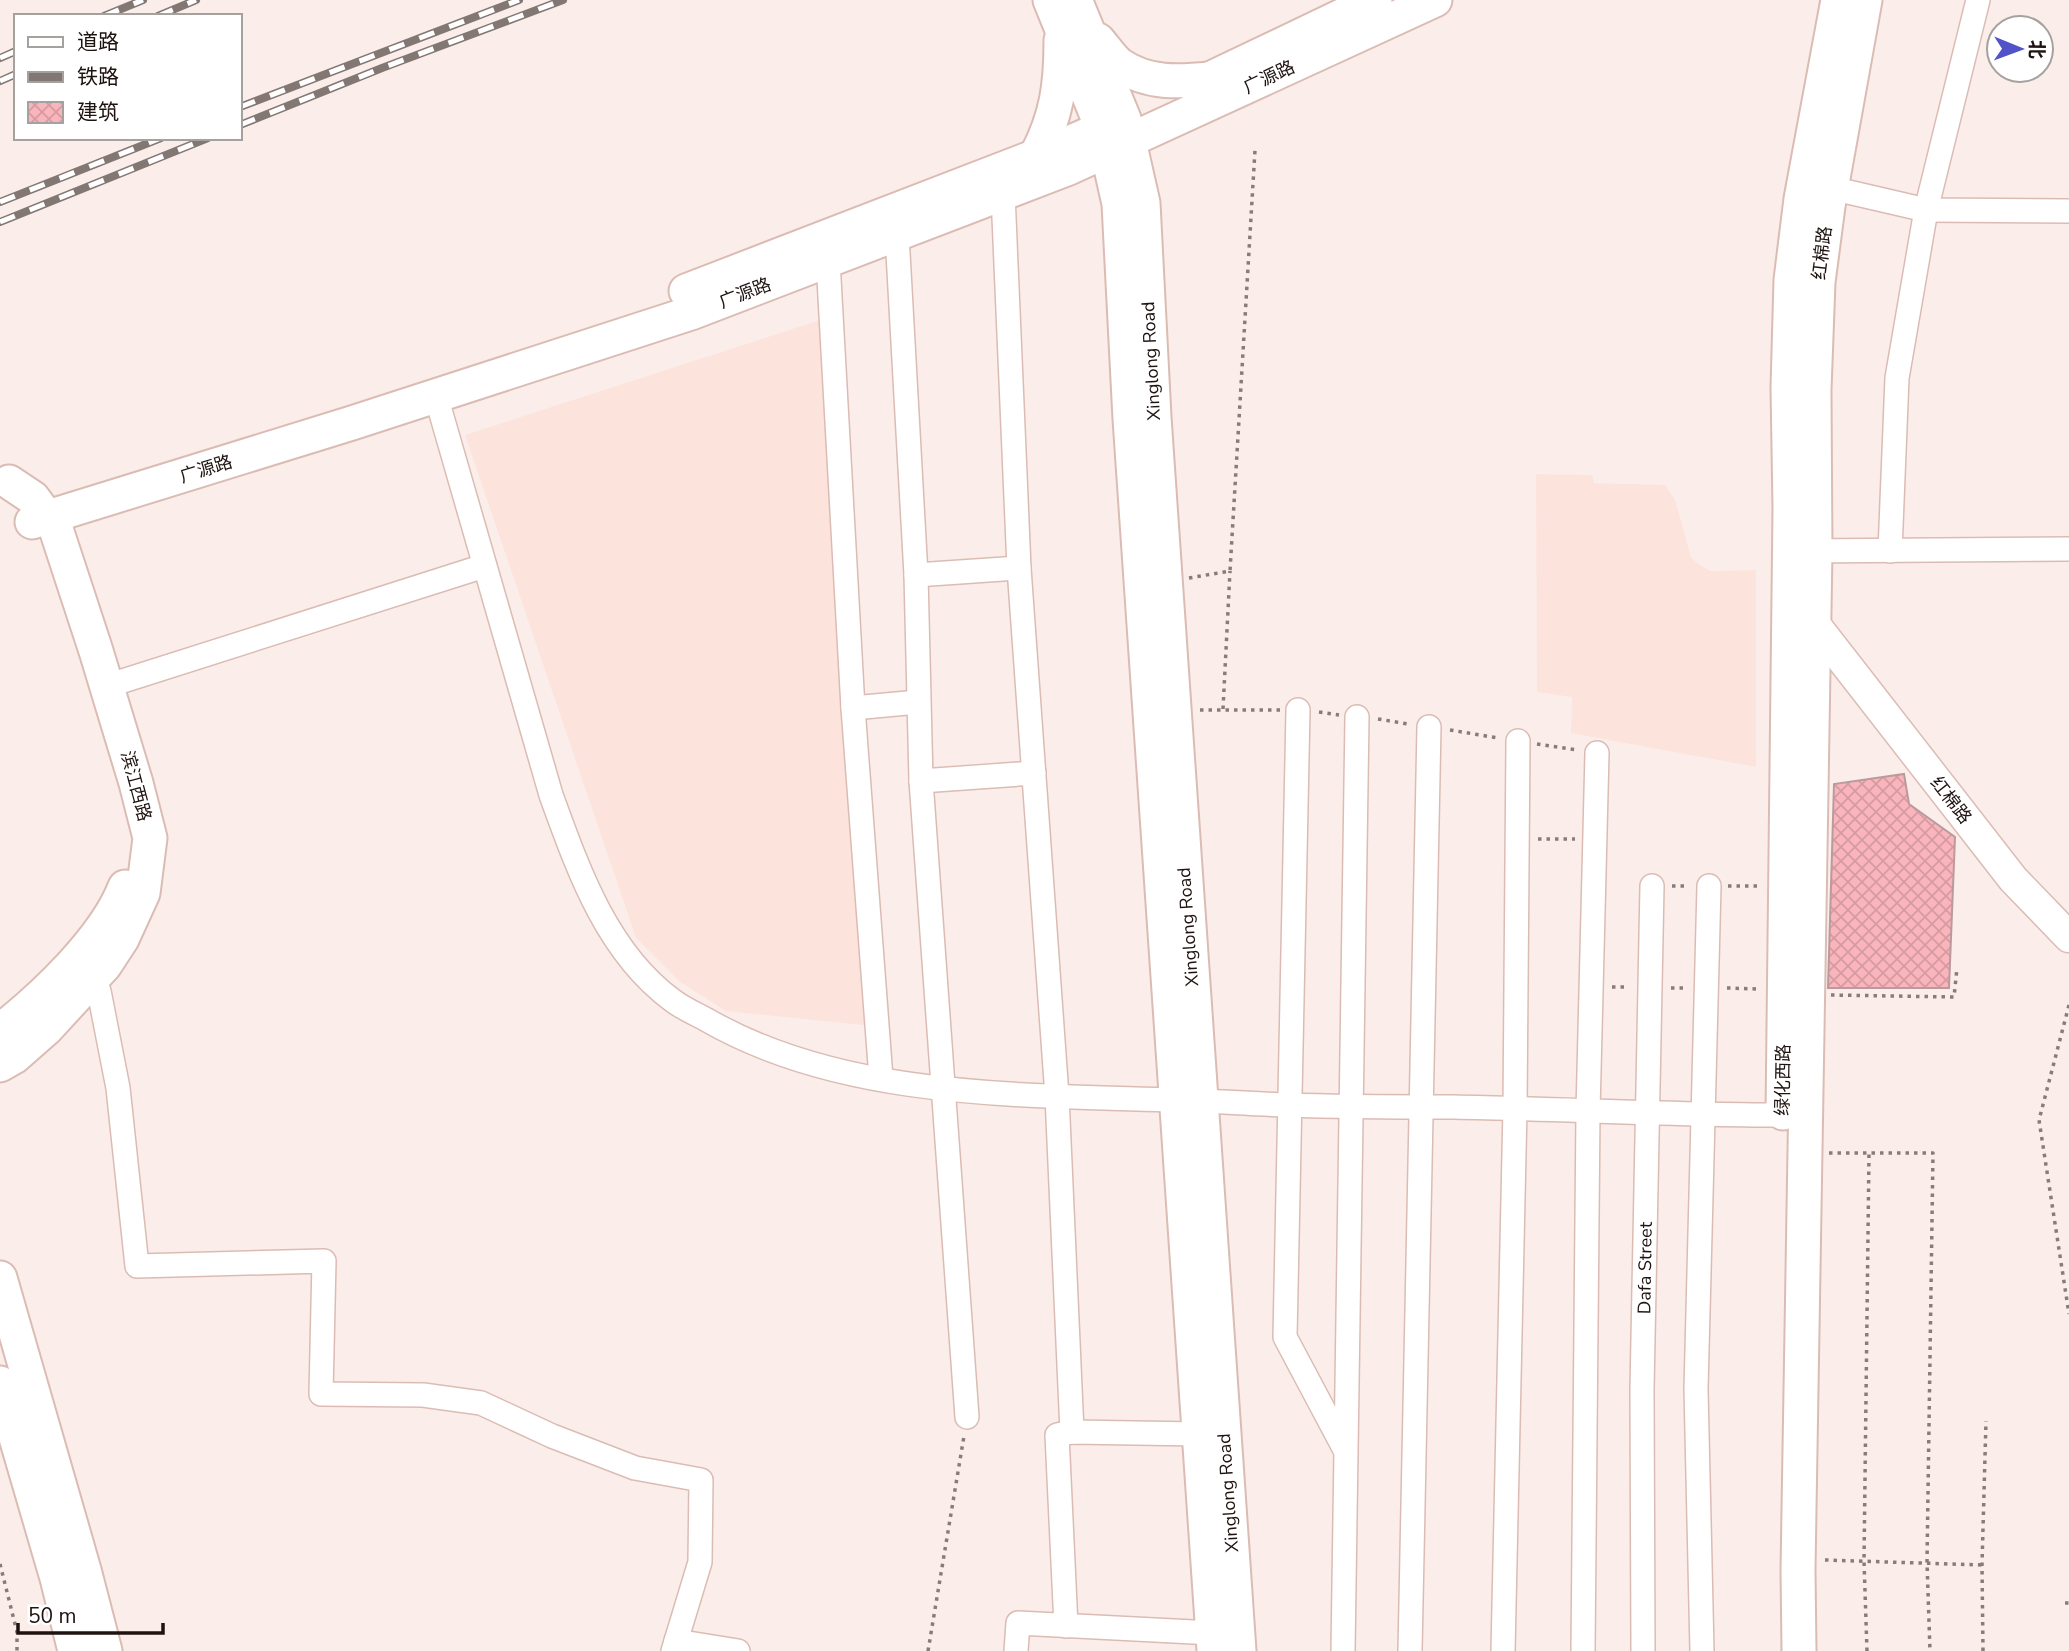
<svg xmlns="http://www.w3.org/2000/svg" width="2069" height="1651" font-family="'Nunito Sans','Noto Sans SC',sans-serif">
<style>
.built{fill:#fce4dd}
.building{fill:url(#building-cross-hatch);stroke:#ba9a9d;stroke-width:2}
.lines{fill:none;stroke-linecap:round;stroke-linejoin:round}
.minor-casing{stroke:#dbbcb4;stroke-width:26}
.tertiary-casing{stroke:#dbbcb4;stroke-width:33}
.secondary-casing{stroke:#dbbcb4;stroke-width:37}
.path{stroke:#887c79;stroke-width:3.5;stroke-dasharray:3.5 5;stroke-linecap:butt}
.minor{stroke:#fff;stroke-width:23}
.tertiary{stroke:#fff;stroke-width:30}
.secondary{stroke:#fff;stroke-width:33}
.rail-casing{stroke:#837773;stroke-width:8}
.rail{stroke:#fff;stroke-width:5;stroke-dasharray:16;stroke-linecap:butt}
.labels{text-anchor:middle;stroke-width:5;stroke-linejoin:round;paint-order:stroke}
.street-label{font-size:18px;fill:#1e1310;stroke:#fff}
</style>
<defs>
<pattern id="building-cross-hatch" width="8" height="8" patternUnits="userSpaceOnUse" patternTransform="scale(1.75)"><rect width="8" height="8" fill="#fab5bc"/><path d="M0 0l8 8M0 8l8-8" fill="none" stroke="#d69ba1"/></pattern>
</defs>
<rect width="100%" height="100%" fill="#fbeeea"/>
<!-- built -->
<g class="built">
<path d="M820 320 872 1026 726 1011 680 982 636 938 465 435Z"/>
<path d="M1536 474 1592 475 1594 483 1665 485 1675 500 1691 557 1697 563 1710 571 1756 570V767L1571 733 1572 697 1537 692Z"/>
</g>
<!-- building -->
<path class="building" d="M1904 774 1909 804 1955 837 1949 988H1828L1834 784Z"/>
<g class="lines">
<defs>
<g id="minor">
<path d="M1831 188 1926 210 2069 211"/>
<path d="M1003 194 1019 568 1057 1096 1072 1432"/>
<path d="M897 235 916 575 921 781 967 1417"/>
<path d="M828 261 853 708 881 1078"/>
<path d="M436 396 551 795C578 869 606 951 672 1000 682 1008 696 1014 707 1020 844 1099 1024 1095 1177 1100 1214 1101 1251 1104 1287 1105 1342 1107 1398 1107 1453 1107 1563 1109 1673 1115 1783 1115"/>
<path d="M1803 551 2069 549"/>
<path d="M1890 551 1897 378 1926 210 1978 0"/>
<path d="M916 575 1019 568"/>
<path d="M107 686 484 566"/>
<path d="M853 708 918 702"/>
<path d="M1298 710 1285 1337 1344 1448"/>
<path d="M921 781 1034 773"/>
<path d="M99 991 118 1088 137 1266 324 1261 321 1394 423 1395 481 1403 552 1436 635 1468 701 1480 700 1562 673 1651"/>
<path d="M1066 1626 1057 1435 1072 1432 1199 1434"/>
<path d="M676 1641 738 1651"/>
<path d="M1016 1651 1018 1623 1213 1633"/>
<path d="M1343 1651 1357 717"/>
<path d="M1410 1651 1429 727"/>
<path d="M1503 1651 1515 1108 1518 741"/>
<path d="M1583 1651 1588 1111 1597 753"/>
<path d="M1643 1651 1642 1389 1652 886"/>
<path d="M1702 1651 1696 1389 1709 886"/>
</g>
<path id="tertiary" d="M1806 613 2013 879 2069 937"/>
<g id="secondary">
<path d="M1050 0 1102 128 1119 204 1130 419 1214 1651"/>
<path d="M1076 2 1124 119 1143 203 1154 417 1239 1651"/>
<path d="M1098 40C1105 48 1112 59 1120 65 1148 84 1178 82 1210 79"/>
<path d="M1195 86 1375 0"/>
<path d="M1036 156C1057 116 1061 85 1061 40"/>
<path d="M686 291 1062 146 1121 120"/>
<path d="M32 522 352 423 691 313 1069 168 1435 0"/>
<path d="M0 1031C43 997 105 939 125 887"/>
<path d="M0 1065 14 1057 47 1028 105 965 122 939 143 893 150 838 136 783 96 651 56 529 33 498 9 482"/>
<path d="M1783 1113 1790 509 1788 387 1791 280 1801 199 1838 0"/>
<path d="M0 1278 84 1570 105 1651"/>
<path d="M0 1383 57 1578 75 1651"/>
<path d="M1799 1651 1798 1570 1815 551 1814 390 1818 282 1828 206 1865 0"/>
</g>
</defs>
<!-- minor casing -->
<use href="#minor" class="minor-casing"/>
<!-- tertiary casing -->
<use href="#tertiary" class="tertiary-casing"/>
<!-- secondary casing -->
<use href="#secondary" class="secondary-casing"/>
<!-- path -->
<g class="path">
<path d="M1189 578 1230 571 1255 150"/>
<path d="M1223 709 1230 571"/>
<path d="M1200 710H1280"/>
<path d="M1319 712 1339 715"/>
<path d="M1378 719 1408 724"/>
<path d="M1450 730 1498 738"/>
<path d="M1537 744 1578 750"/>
<path d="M1538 839H1575"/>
<path d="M1672 886H1689"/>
<path d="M1728 886H1762"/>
<path d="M1612 987H1628"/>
<path d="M1671 988H1688"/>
<path d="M1727 988 1758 989"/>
<path d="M1831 995 1954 997 1957 968"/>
<path d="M2069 1005 2039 1120 2069 1314"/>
<path d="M1829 1153H1933L1927 1562 1930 1651"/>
<path d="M1825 1560 1982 1565"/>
<path d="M0 1564 17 1632V1651"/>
<path d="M2065 1603H2069"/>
<path d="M928 1651 964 1436"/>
<path d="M1867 1651 1864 1561 1869 1153"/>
<path d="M1983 1651 1982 1565 1986 1421"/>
</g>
<!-- minor -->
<use href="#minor" class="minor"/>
<!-- tertiary -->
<use href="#tertiary" class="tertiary"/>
<!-- secondary -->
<use href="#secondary" class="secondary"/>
<defs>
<g id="rail">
<path d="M104 16 143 0"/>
<path d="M158 16 196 0"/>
<path d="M0 58 16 51"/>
<path d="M0 81 16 74"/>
<path d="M240 107 519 0"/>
<path d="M240 125 382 68 563 0"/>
<path d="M0 202 161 138"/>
<path d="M0 222 208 138"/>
</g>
</defs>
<!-- rail casing -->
<use href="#rail" class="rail-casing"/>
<!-- rail -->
<use href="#rail" class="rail"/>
</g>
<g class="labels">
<!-- street labels -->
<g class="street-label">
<text transform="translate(1269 77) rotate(-25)" y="6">广源路</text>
<text transform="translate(1822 253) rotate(-83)" y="6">红棉路</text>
<text transform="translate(745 293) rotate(-21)" y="6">广源路</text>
<text transform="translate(1151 361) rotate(-93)" y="6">Xinglong Road</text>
<text transform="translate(206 469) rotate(-17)" y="6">广源路</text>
<text transform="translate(136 786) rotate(75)" y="6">滨江西路</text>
<text transform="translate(1951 800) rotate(52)" y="6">红棉路</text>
<text transform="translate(1188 927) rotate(-94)" y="6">Xinglong Road</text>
<text transform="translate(1783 1080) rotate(-89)" y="6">绿化西路</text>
<text transform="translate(1645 1268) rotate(-89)" y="6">Dafa Street</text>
<text transform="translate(1228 1493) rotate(-94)" y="6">Xinglong Road</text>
</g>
</g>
<!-- legend -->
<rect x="14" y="14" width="228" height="126" fill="#ffffff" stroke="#a5a19f" stroke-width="2"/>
<rect x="28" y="37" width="35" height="10" fill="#ffffff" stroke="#a5a19f" stroke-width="2"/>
<text x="77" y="49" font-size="21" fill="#1e1310">道路</text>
<rect x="28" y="72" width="35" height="10" fill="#837773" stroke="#a5a19f" stroke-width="2"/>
<text x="77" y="84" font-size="21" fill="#1e1310">铁路</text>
<rect x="28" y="102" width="35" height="21" fill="url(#building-cross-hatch)" stroke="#a5a19f" stroke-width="2"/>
<text x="77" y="119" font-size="21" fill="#1e1310">建筑</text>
<!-- north arrow -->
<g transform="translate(2020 49) rotate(91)"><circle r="33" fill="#ffffff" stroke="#a5a19f" stroke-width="2"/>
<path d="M0-5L12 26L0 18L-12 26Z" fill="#5252c9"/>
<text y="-10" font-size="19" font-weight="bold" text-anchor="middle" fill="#1e1310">北</text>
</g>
<!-- scale -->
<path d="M18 1623v10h145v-10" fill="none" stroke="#1e1310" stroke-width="3.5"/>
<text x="28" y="1623" font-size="21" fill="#1e1310" stroke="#ffffff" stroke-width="5" paint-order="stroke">50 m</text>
</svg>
